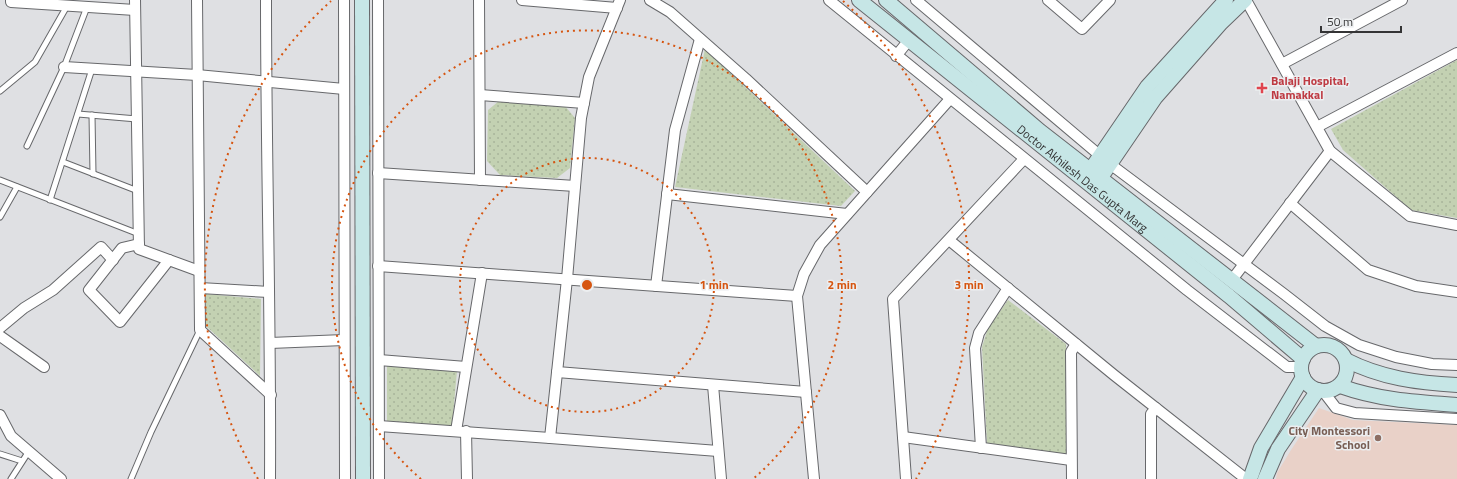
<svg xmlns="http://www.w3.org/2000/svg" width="1457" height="479" font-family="'Titillium Web',sans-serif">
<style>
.commercial{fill:#e9d1c8}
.park{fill:url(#park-dots)}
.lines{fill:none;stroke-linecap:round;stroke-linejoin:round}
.lane-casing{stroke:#67686b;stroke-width:7}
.street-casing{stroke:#67686b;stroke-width:12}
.secondary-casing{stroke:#67686b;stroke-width:16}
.lane{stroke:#fff;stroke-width:5}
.street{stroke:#fff;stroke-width:10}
.secondary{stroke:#c6e6e6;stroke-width:14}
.ring{fill:none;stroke:#d65510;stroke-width:2;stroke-dasharray:2 4}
.health-dot{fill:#e0444e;stroke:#eceef0;stroke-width:1.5}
.education-dot{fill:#8d6e63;stroke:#eceef0;stroke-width:1.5}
.labels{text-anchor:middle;stroke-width:3;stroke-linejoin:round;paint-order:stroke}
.health-label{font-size:12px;font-weight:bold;fill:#be3a42;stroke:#eceef0;text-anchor:start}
.street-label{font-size:12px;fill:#343435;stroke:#eceef0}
.education-label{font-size:12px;font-weight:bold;fill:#785e54;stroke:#eceef0;text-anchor:end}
.centre{fill:#d65510;stroke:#eceef0;stroke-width:2}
.ring-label{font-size:12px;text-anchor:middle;font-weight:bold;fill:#d65510;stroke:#eceef0;stroke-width:3;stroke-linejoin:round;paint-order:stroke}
</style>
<defs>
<pattern id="park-dots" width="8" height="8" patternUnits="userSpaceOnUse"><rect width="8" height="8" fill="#c3d1b2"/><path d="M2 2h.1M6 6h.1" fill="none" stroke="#a8b49a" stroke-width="1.8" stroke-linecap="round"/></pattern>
</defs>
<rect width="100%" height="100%" fill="#dfe0e3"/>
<!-- commercial -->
<path class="commercial" d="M1319 408 1353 420 1457 425V479H1276L1277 473 1291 450Z"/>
<!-- park -->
<g class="park">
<path d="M705 49 855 191 841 206 675 187Z"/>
<path d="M1457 60V218L1411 210 1343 150 1331 129Z"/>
<path d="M499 101 565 106 575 118 570 168 557 178 500 175 487 161 488 110Z"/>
<path d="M206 294 261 299 260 376 206 326Z"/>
<path d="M1008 300 1066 344V454L987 443 982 347 988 328Z"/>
<path d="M387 364 457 371 452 426 387 421Z"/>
</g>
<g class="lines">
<defs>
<g id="lane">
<path d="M0 91 35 62 67 6"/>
<path d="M78 114 137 119"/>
<path d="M92 115 93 174"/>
<path d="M27 146 64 67 87 7"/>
<path d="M63 162 138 191"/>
<path d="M0 180 139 234"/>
<path d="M50 200 92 69"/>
<path d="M0 217 17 187"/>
<path d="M0 454 22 461"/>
<path d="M11 479 29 451"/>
<path d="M131 479 151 432 200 330"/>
</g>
<g id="street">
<path d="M11 0V2L135 10"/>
<path d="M135 0 139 249 199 271"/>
<path d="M197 0 200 330 271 395"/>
<path d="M266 0C266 160 271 319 270 479"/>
<path d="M344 0 345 479"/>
<path d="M378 0 379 479"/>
<path d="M479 0 480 180"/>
<path d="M522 0 617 8"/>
<path d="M650 0 670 12 746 79 867 192"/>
<path d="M829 0 1187 290 1287 367H1301"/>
<path d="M916 0 1110 164 1284 294 1325 326 1359 345 1396 357 1432 364 1457 365"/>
<path d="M1048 0 1082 29 1110 0"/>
<path d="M1246 0 1330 151 1410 216 1457 225"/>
<path d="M896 56 909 40"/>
<path d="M1282 64 1402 0"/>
<path d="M64 67 197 75 344 89"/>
<path d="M480 95 584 103"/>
<path d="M1317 127 1457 53"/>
<path d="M378 173 575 186"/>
<path d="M667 194 847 214"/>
<path d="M1290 203 1368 270 1416 286 1457 292"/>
<path d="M949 240 1114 375 1246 479"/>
<path d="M139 244 122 248 89 290 120 322 169 260"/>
<path d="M378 266 797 296"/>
<path d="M1231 281 1330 151"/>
<path d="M656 286 675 130 700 39"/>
<path d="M200 288 269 292"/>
<path d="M0 328 24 308 53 290 101 247 113 260"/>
<path d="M0 336 44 367"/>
<path d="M270 343 344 340"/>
<path d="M379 360 466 367"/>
<path d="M557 372 806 392"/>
<path d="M713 385 721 479"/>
<path d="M1323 391 1336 408 1355 413 1457 419"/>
<path d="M0 415 11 436 61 479"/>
<path d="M379 426 550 438 718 451"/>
<path d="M456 431 482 273"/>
<path d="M466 431 467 479"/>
<path d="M903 437 1071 460"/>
<path d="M550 438 567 279 581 118 589 77 620 0"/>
<path d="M981 448 975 348 979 333 1008 288"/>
<path d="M814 479 797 296 804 274 820 245 950 99"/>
<path d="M906 479 893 299 1024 159"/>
<path d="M1072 479 1071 352 1076 344"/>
<path d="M1151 479V414L1156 408"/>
</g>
<g id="secondary">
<path d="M362 0 363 479"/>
<path id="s1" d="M859 0 1229 296 1303 359"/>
<path d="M886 0 1040 131 1316 346"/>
<path d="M1085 178 1147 87 1226 0"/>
<path d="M1095 186 1155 98 1221 23 1245 0"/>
<circle cx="1324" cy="368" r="23"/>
<path d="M1346 360C1381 378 1418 383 1457 385"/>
<path d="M1340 386C1379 400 1416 402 1457 405"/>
<path d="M1250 479 1261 448 1303 377"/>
<path d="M1265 479 1278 449 1318 390"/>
</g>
</defs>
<!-- lane casing -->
<use href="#lane" class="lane-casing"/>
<!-- street casing -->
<use href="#street" class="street-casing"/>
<!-- secondary casing -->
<use href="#secondary" class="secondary-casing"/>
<!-- lane -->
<use href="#lane" class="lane"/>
<!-- street -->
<use href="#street" class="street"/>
<!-- secondary -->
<use href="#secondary" class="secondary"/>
</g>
<!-- distance rings -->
<g class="ring">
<circle cx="587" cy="285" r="127"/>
<path d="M421 479A255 255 0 1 1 753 479"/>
<path d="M258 479A382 382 0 0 1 331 1M843 1A382 382 0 0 1 916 479"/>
</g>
<!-- markers -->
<path class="health-dot" d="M1260 82h4v4h4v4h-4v4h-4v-4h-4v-4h4z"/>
<circle class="education-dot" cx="1378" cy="438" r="4"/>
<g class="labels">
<!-- health labels -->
<g class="health-label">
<text x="1271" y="85">Balaji Hospital,<tspan x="1271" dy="14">Namakkal</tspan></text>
</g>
<!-- street labels -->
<g class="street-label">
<text dy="4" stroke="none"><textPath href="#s1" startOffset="286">Doctor Akhilesh Das Gupta Marg</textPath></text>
</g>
<!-- education labels -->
<g class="education-label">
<text x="1370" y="435">City Montessori<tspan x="1370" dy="14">School</tspan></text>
</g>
</g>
<circle cx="587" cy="285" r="6" class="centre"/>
<g class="ring-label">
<text x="714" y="289">1 min</text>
<text x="842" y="289">2 min</text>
<text x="969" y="289">3 min</text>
</g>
<!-- scale -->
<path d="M1321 26v6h80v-6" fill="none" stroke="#343435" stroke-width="2"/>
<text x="1327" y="26" font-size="12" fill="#343435" stroke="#eceef0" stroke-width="3" paint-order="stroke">50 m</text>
</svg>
